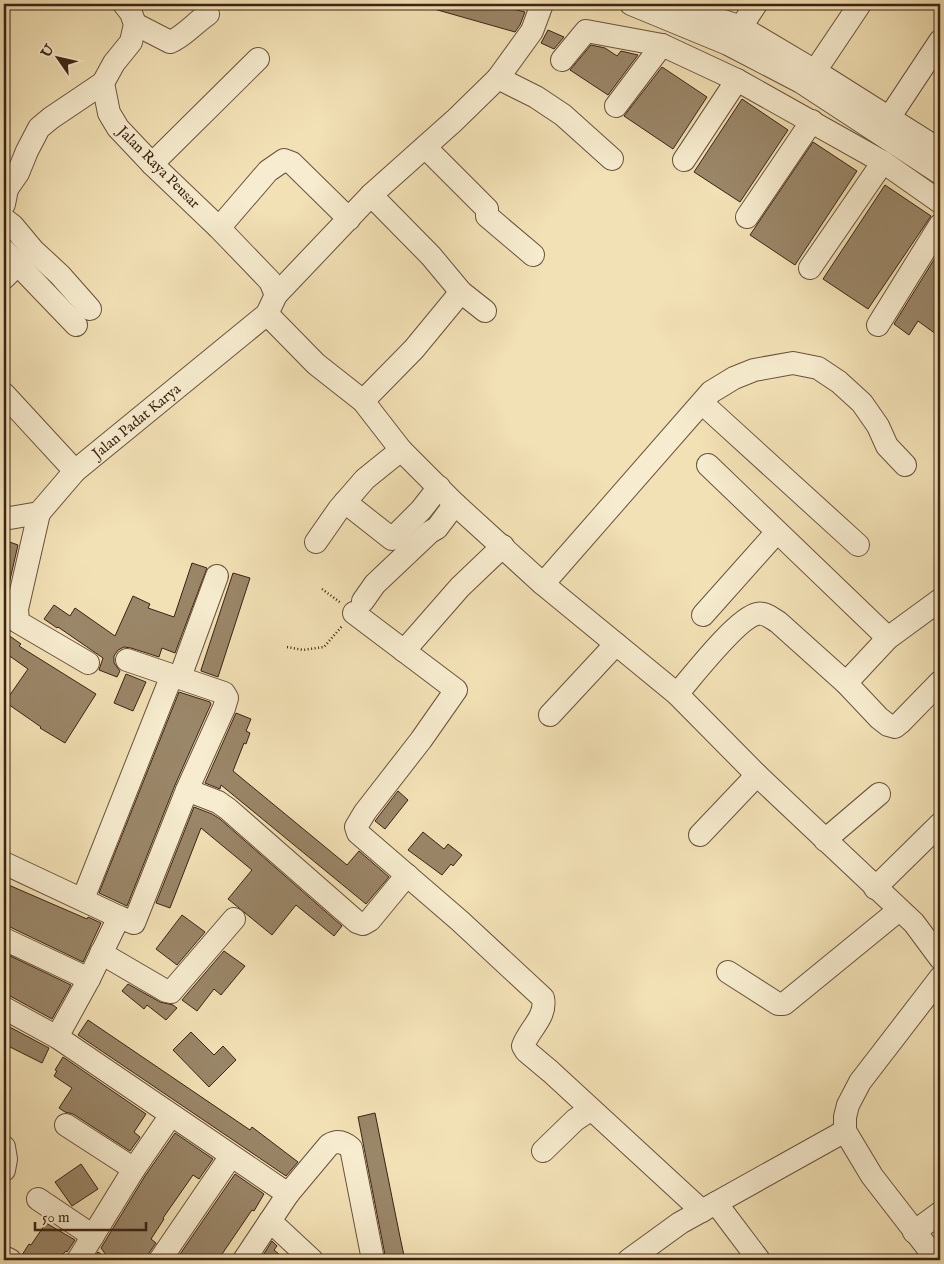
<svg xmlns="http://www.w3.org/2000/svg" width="944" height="1264" font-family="'IM FELL English',serif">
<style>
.building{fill:#9a8668;stroke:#3b2314}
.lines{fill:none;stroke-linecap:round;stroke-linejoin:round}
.minor-casing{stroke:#69523c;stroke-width:24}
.path{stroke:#3b2314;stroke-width:2.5;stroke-dasharray:1 2.5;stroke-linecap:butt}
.minor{stroke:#f7eccf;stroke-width:22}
.labels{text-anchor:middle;stroke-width:5;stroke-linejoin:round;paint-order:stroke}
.street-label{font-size:15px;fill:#3b2314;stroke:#f7eccf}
</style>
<rect width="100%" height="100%" fill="#f2e1b5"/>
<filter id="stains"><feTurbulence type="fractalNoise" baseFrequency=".004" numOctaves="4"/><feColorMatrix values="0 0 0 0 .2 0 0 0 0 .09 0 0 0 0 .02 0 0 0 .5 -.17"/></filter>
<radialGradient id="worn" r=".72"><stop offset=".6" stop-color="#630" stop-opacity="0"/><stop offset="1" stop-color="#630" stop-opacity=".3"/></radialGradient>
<!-- building -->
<g class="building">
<path d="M428 4H493L525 12 520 25 515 32 427 7Z"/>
<path d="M548 30 564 37 554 49 541 43Z"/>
<path d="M591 45 605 48 617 56 621 51 638 55 608 95 570 70Z"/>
<path d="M662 67 707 97 673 149 624 116Z"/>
<path d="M742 99 788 130 740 202 694 172Z"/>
<path d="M813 142 857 171 795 265 750 235Z"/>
<path d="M885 185 931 216 868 309 823 279Z"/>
<path d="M940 250V337L918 321 909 335 894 324Z"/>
<path d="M4 540 18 545 4 606 5 620H4Z"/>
<path d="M192 563 207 568 175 653 162 648 159 657 131 648 124 647 118 650 114 656V663L120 671 117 677 99 670 103 658 58 627 57 628 44 619 54 605 70 616 75 608 115 636 133 596 150 604 148 608 174 617Z"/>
<path d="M233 573 250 578 218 677 201 671V670Z"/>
<path d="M4 632 21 644 19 646 96 694 65 743 40 728 41 727 5 702 28 669 4 652Z"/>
<path d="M126 674 146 682 133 711 114 703Z"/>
<path d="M179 692 210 702 211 704 175 785 127 906 99 893Z"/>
<path d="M236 713 251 719 246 731 250 733 246 744 244 743 233 771 347 865 359 851 389 877 366 904 221 785 220 789 205 783Z"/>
<path d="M398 791 408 800 385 829 375 821Z"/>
<path d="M194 807 212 814 220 819 342 926 334 936 296 905 272 935 228 899 252 870 201 828 170 908 156 903Z"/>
<path d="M423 832 444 849 448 844 462 855 453 866 451 864 442 875 408 850Z"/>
<path d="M4 883 87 919 88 917 101 923 83 962 10 927 4 926Z"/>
<path d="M182 915 205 932 177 965 156 949Z"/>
<path d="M224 951 245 966 221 995 214 989 197 1011 182 1000Z"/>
<path d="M4 953 71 985 52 1019 10 996 4 995Z"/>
<path d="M128 984 160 1002 173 1005 177 1008 166 1020 147 1005 144 1009 122 991Z"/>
<path d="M88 1020 250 1130 252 1127 298 1162 286 1176 78 1035Z"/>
<path d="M4 1024 49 1048 42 1063 4 1044Z"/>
<path d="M191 1032 214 1055 223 1046 236 1060 209 1087 173 1050Z"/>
<path d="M63 1057 146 1114 134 1132 140 1137 130 1151 73 1114 65 1112 59 1108 72 1088 54 1076 57 1071 55 1070Z"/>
<path d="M375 1113 400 1237 405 1260H386L358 1117Z"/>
<path d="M175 1133 213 1159 199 1179 193 1175 163 1218 164 1219 151 1239 156 1243 149 1253 147 1260H93L98 1252 109 1259 101 1248 145 1176Z"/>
<path d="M81 1164 98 1189 72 1206 55 1182Z"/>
<path d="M235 1174 264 1194 254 1211 252 1210 218 1260H176Z"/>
<path d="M46 1223 75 1240 67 1252 66 1251 57 1260H23L22 1255 29 1244 31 1245Z"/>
<path d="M272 1241 277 1246 274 1250 286 1260H260Z"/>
</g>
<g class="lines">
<defs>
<g id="minor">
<path d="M631 4 728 44 801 82 940 173"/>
<path d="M674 4 741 27 815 71 940 150"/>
<path d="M135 24 170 42C182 38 196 22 208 14"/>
<path d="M741 27 756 4"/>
<path d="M562 60 586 31 662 45 737 80 883 162 940 202"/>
<path d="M815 71 860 4"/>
<path d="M498 78 536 97 563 115 612 159"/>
<path d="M616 106 662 45"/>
<path d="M881 130 940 41"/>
<path d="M425 147 487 209V216L533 255"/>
<path d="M684 160 737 80"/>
<path d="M152 164 258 59"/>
<path d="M371 195 431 256 461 292 485 311"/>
<path d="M4 204 7 189 18 173 27 151 39 128 51 118 103 83"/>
<path d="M747 217 812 121"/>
<path d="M4 219 13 226 33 250 60 275 90 309"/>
<path d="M219 228 268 171 284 160 292 163 349 219"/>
<path d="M4 250 76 325"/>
<path d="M810 268 883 162"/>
<path d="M4 278 28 254"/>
<path d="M276 295 371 195 455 120 498 78 532 31 542 4"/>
<path d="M267 314 316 364 363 401 401 450 455 504 543 584 677 694 757 775 914 923 940 958"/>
<path d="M878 325 940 225"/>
<path d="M4 394 75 471"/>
<path d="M363 401 414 349 461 292"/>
<path d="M702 403 858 545"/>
<path d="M708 465 888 638"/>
<path d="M345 502 392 539 421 510 439 487"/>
<path d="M39 513 17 609 18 622 88 663"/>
<path id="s1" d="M4 519 39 513 75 471 267 314 276 295 270 281 219 228 152 164 118 128 109 113 103 83 114 63 131 42 135 24 131 13 124 4"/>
<path d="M316 542 339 509 365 479 401 450"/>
<path d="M543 584 711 392 734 378 754 370 793 363 818 368 839 382 862 403 878 426 887 446 905 465"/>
<path d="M363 601 375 584 430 532 437 528 455 504"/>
<path d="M354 613 456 690 421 740 365 812 356 827 358 833 460 921 543 998C547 1017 529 1029 523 1046L526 1051 551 1072 702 1211"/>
<path d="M703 615 777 532"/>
<path d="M404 651 460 587 503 546"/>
<path d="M180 677 217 576"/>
<path d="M846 683 888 638 940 600"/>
<path d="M677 694C692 677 737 618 757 614 765 612 771 618 778 622L846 683 879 718 888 725 895 727 900 723 940 682"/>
<path d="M550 715 616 644"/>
<path d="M187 790 218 802 228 809 357 922 363 924 370 920 407 875"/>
<path d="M700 835 757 775"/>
<path d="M825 840 879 794"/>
<path d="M4 863 119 917 134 923 187 790 224 708 227 698 224 693 127 660"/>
<path d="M875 888 940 824"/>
<path d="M83 899 172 675"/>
<path d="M4 939 89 979"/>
<path d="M101 953 166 991 171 992 234 919"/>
<path d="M728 972 778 1004H784L899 910"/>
<path d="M4 1008 57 1037 288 1194"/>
<path d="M57 1037 89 979 119 917"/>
<path d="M66 1125 134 1169"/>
<path d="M4 1147 6 1159 4 1170"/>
<path d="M543 1151 575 1120 590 1110"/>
<path d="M38 1199 93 1236"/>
<path d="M716 1203 759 1260"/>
<path d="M270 1221 312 1260"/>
<path d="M914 1232 940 1213"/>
<path d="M4 1257 10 1260"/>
<path d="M78 1260 134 1169 171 1115"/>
<path d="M160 1260 231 1156"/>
<path d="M244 1260 288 1194 329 1145C337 1140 344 1142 351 1148L373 1260"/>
<path d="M629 1260 680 1223 845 1131"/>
<path d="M937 1260 872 1176 845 1131V1117L848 1105 860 1082 940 978"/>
</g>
</defs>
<!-- minor casing -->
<use href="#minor" class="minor-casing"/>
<!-- path -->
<g class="path">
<path d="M322 589 341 603"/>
<path d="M287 647 303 650 324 647 343 625"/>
</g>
<!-- minor -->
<use href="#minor" class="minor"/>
</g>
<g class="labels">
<!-- street labels -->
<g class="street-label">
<text transform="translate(159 167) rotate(45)" y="5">Jalan Raya Peusar</text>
<text dy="5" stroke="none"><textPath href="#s1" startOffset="170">Jalan Padat Karya</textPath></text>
</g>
</g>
<!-- margin -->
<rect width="944" height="1264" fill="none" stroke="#f2e1b5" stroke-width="20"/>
<rect x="5" y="5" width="934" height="1254" fill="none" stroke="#3b2314" stroke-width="2.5"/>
<rect x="10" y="10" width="924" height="1244" fill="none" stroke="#3b2314"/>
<!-- north arrow -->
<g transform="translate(58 58) rotate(304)" stroke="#f7eccf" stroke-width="4" paint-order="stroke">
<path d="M0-4L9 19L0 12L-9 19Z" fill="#3b2314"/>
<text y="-8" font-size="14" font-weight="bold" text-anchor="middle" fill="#3b2314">U</text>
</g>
<!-- scale -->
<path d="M35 1222v8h111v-8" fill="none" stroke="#3b2314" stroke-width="2.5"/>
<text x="42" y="1222" font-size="15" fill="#3b2314" stroke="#f7eccf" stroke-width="4" paint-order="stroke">50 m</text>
<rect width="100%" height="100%" filter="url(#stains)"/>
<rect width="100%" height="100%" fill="url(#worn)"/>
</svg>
